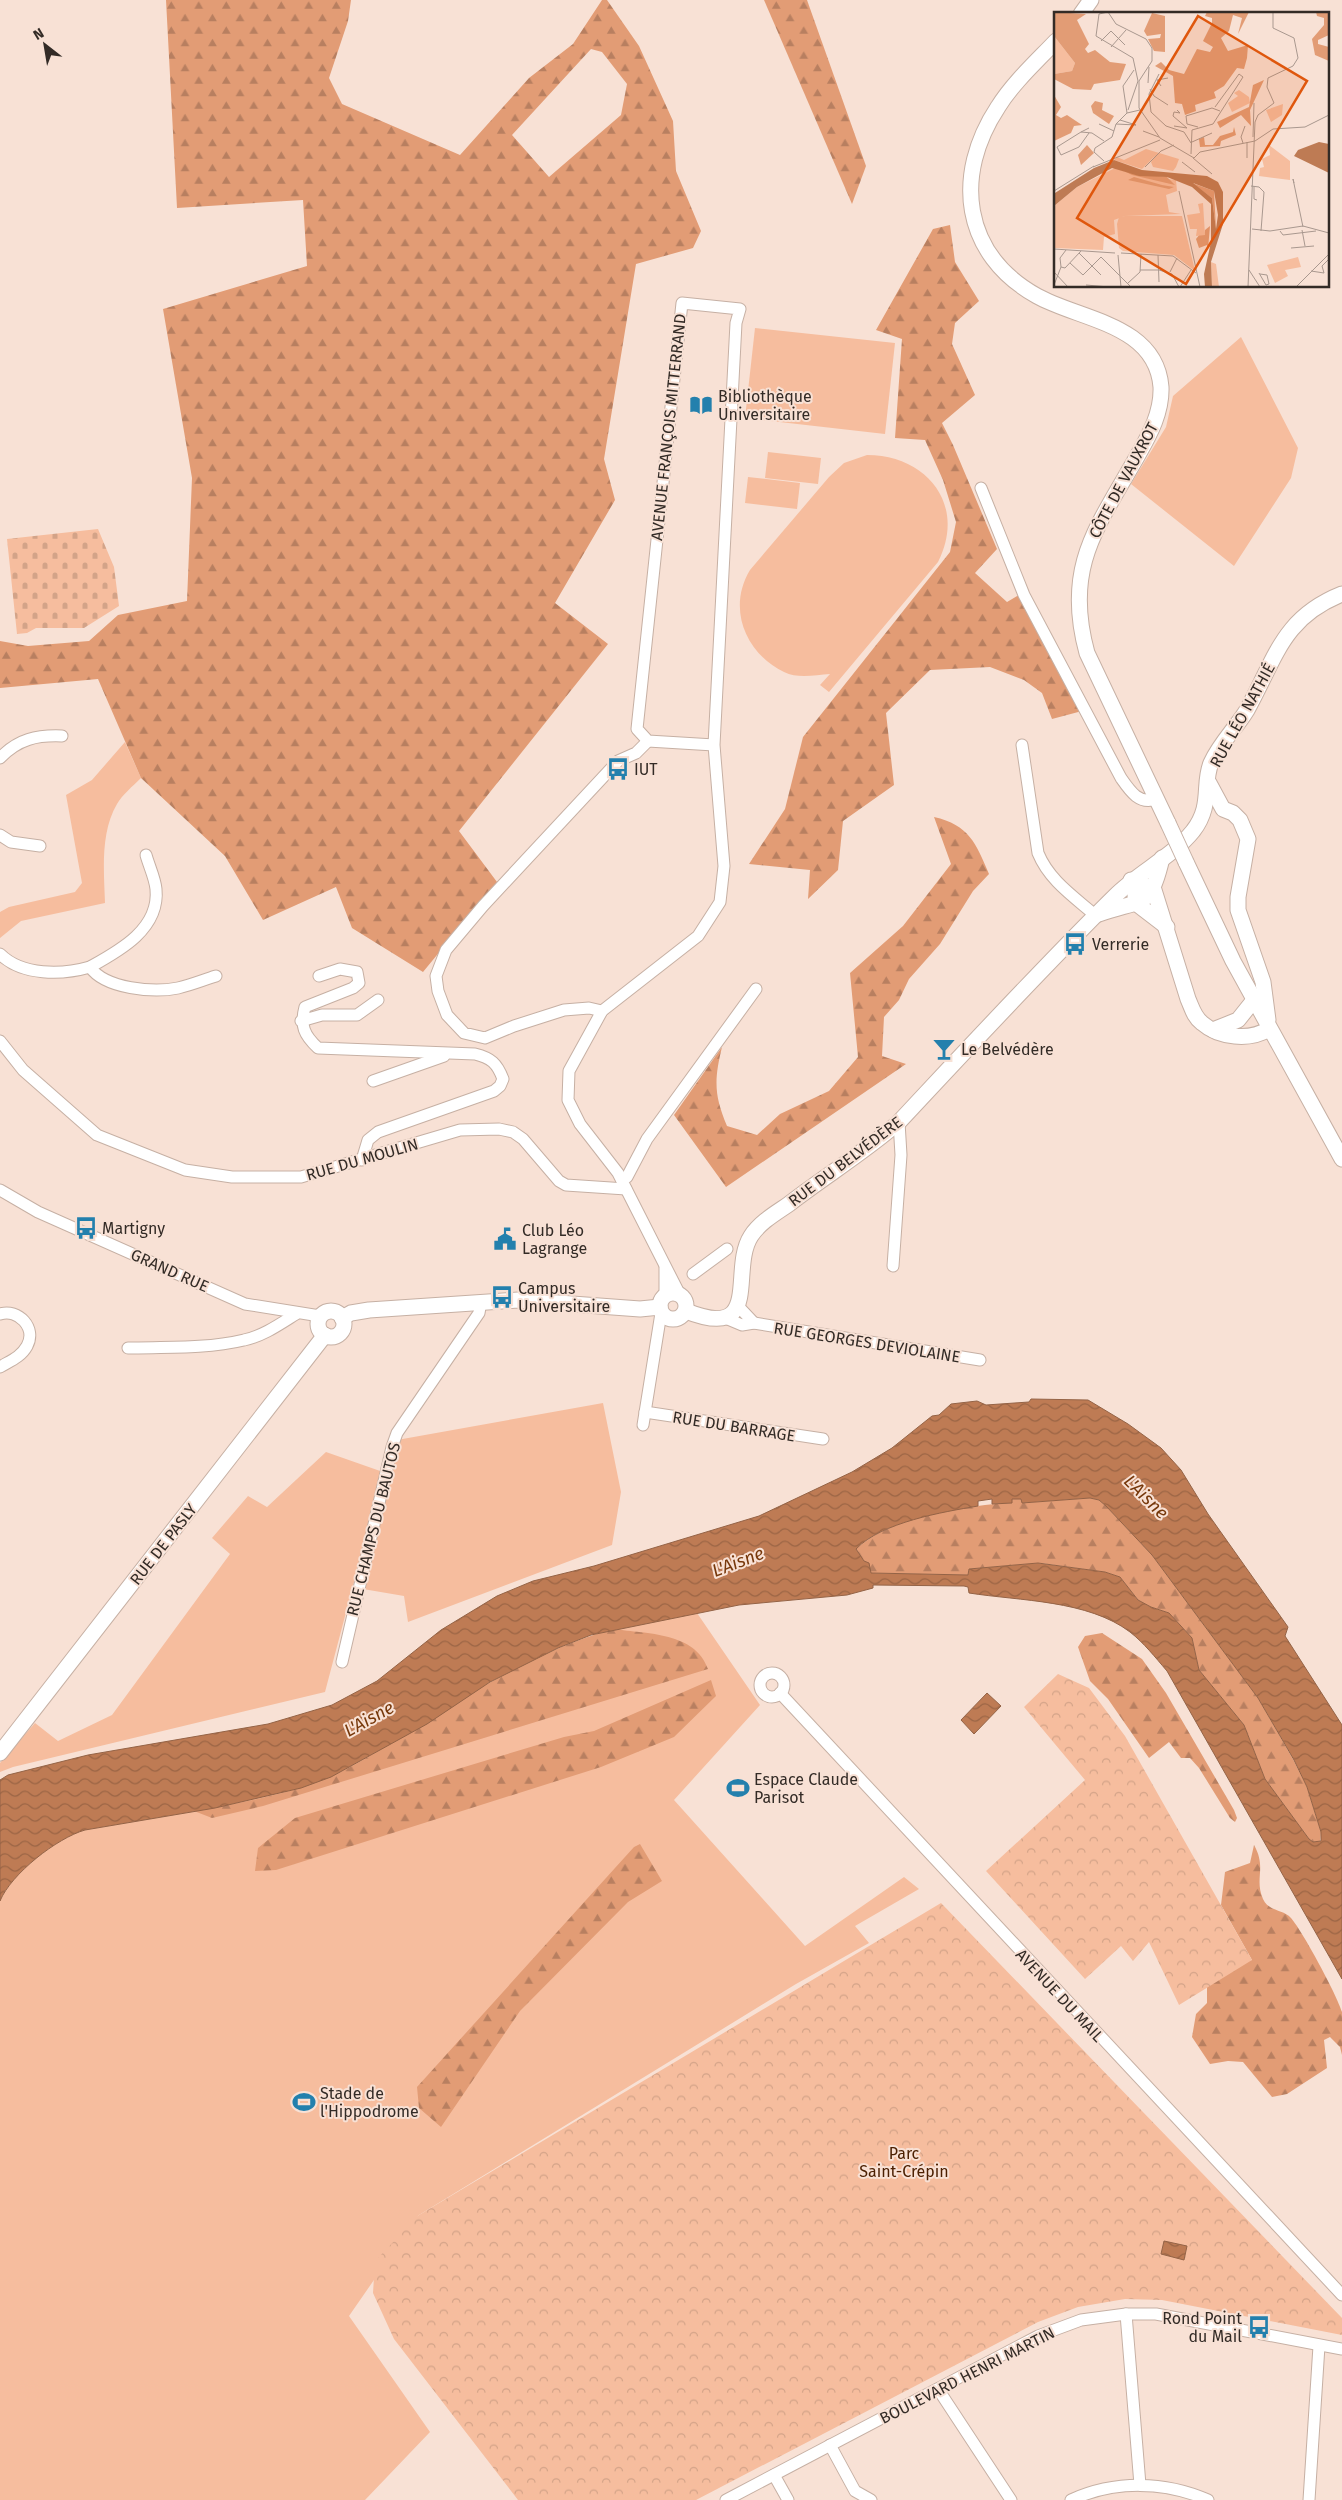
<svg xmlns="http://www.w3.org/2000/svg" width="1342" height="2500" font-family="'Fira Sans',sans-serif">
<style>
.grass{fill:#f6bd9e}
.forest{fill:url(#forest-firs);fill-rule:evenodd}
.cemetery{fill:url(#cemetery-stones)}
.park{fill:url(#park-crowns)}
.water{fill:url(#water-waves);stroke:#946346;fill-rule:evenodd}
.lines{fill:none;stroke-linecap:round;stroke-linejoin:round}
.minor-casing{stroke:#c6b0a4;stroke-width:13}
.major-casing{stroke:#c6b0a4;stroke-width:17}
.minor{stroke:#fff;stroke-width:11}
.major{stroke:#fff;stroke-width:15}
.major-bridge-casing{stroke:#c6b0a4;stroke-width:17;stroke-linecap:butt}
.major-bridge{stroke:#fff;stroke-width:15}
.labels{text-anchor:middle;stroke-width:4;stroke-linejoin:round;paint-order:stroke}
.poi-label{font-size:16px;fill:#332b26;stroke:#f8e1d5;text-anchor:start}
.street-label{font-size:16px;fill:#332b26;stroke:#f8e1d5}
.park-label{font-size:16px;fill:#4c2002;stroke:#f8e1d5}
.water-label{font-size:18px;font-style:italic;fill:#77380b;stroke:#f8e1d5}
.inset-road{fill:none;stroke:#a9988f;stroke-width:1}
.view{fill:#df570d;fill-opacity:0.15;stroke:#df570d;stroke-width:2.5}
.inset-edge{fill:none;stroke:#332b26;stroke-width:2.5}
</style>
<defs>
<pattern id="forest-firs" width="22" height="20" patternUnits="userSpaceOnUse" patternTransform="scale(1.25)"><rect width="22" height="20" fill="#e29c75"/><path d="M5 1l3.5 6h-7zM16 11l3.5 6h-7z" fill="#b87f60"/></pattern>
<pattern id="cemetery-stones" width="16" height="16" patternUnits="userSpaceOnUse" patternTransform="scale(1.25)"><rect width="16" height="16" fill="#f6bd9e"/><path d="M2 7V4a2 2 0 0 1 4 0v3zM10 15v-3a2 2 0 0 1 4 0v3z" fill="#d3a388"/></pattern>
<pattern id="park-crowns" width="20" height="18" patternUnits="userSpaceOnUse" patternTransform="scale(1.25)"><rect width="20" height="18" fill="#f6bd9e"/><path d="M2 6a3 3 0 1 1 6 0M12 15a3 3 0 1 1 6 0" fill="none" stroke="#d3a388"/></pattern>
<pattern id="water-waves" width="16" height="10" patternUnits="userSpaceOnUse" patternTransform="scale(1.25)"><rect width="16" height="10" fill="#be7b54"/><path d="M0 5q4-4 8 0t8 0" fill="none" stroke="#9b6545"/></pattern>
</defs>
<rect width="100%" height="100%" fill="#f8e1d5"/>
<!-- grass -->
<g class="grass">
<path d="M755 328 895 343 885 434 745 418Z"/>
<path d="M1241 337 1298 448 1291 478 1234 566 1131 484 1166 427 1173 396Z"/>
<path d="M768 452 821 458 818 484 765 478Z"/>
<path d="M867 455C927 455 967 505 938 562L829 692 820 685 830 674C815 675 798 679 784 672 745 653 727 608 750 570L829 477 844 463Z"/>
<path d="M748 477 800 483 797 509 745 503Z"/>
<path d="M125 742 141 778C133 786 122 795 117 804 100 833 104 871 105 903L21 921 0 938V912L9 907 75 892 82 883 66 795 92 780Z"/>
<path d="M603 1403 621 1492 612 1545 408 1622 404 1596 363 1589 397 1440Z"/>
<path d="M326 1452 383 1472 325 1692 13 1767 0 1772V1763L35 1723 58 1741 112 1715 230 1554 212 1538 248 1496 267 1507Z"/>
<path d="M697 1613 760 1705 674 1800 805 1946 904 1877 919 1889 855 1926 869 1943 796 1984 419 2215 349 2316 430 2432 365 2500H0V1901C11 1874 57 1838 85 1830L215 1808 596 1634Z"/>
</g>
<!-- forest -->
<g class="forest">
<path d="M166 0H351L348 21 329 78 342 104 460 155 529 78 573 44 602 0H607L639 46 673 121 676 171 701 231 693 248 636 264 604 459 615 500 555 603 608 644 459 831 497 882 423 972 352 928 336 887 263 920 225 856 141 778 98 679 0 688V641L28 646 89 641 118 615 187 601 192 478 163 309 307 266 303 200 177 208ZM591 49 602 52 627 84 621 115 549 177 512 135Z"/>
<path d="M764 0H807L866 166 852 204Z"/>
<path d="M950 225 955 262 979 301 955 323 952 344 975 395 942 423 953 445 997 549 975 573 1007 602 1019 595 1082 711 1052 719 1042 693 1024 680 990 667 930 670 886 713 894 785 843 821 838 870 808 899 810 870 749 864 785 809 803 737 950 552 956 522 943 480 925 440 895 438 902 339 876 330 933 229Z"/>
<path d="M934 817C969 825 976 843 989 874L973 891 940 944 909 979 899 1000 884 1017 882 1056 906 1064 726 1187 674 1115 722 1047C714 1080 714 1095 727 1126L757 1135 780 1114 829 1091 858 1057 850 973 903 926 951 864Z"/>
<path d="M1090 1498 1099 1500 1106 1506 1152 1555 1258 1698 1294 1761 1307 1787 1321 1832 1320 1841 1313 1842 1309 1839 1265 1779 1244 1725 1199 1670 1192 1638 1169 1613 1151 1607 1138 1600 1120 1577 1105 1572 1040 1563 969 1569 968 1575 871 1573 856 1549C890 1517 966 1505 1012 1503V1499H1021L1022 1503Z"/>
<path d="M614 1629C647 1634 695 1632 708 1669L263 1806 212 1818 194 1811C239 1803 287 1795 329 1777 357 1765 383 1748 408 1732 474 1692 538 1649 614 1629Z"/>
<path d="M1102 1633 1142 1659 1166 1693 1234 1810 1237 1818 1235 1822 1230 1818 1199 1768 1190 1758H1181L1169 1742 1149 1758 1108 1699 1090 1681 1078 1647 1085 1636Z"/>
<path d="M711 1680 716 1696 674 1737 601 1767 276 1870 255 1871 258 1848 295 1818 564 1737 594 1731Z"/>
<path d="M640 1844 662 1881 628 1902 520 2011 441 2127 419 2108 417 2087 634 1847Z"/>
<path d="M1254 1845C1267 1868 1254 1878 1263 1899 1269 1912 1283 1909 1291 1918 1303 1932 1337 1995 1342 2012 1342 2025 1342 2042 1342 2055L1340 2047 1330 2037 1324 2040 1327 2068 1287 2094 1272 2097 1243 2062 1228 2061 1210 2064 1192 2037 1196 2014 1207 2003V1971L1252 1960 1221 1905 1225 1872 1250 1863Z"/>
</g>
<!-- cemetery -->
<path class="cemetery" d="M98 529 114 567 119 606 84 628H36L27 633 17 634 7 539Z"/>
<!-- park -->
<g class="park">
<path d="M1058 1674 1089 1688 1125 1736 1252 1960 1179 2005 1149 1942 1133 1961 1121 1946 1085 1979 986 1871 1085 1780 1024 1707Z"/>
<path d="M941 1903 1342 2318V2335L1162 2300 1125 2299 1078 2307 1038 2322 696 2500H518L394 2339 373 2293 375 2261 419 2215Z"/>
</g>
<!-- water -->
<g class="water">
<path d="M1031 1399 1088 1400 1128 1424 1161 1448 1181 1470 1208 1514 1288 1627 1285 1636 1342 1725V1979L1167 1671C1155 1657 1144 1643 1130 1632 1088 1600 1020 1601 969 1593L968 1587 964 1586 873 1585V1588L847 1595 739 1605 591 1635 558 1648 490 1682 427 1724 331 1777 301 1788 215 1808 85 1830C57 1838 11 1874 0 1901V1780L8 1775 88 1755 268 1724 332 1705 377 1681 441 1630 497 1596 533 1581 594 1566 759 1516 852 1472 892 1448 932 1416 939 1415 951 1404 977 1401 986 1405 1029 1402ZM1090 1498 1099 1500 1106 1506 1152 1555 1258 1698 1294 1760 1307 1787 1321 1832V1841L1313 1842 1309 1839 1265 1779 1244 1725 1199 1670 1192 1638 1169 1613 1151 1607 1138 1600 1120 1577 1105 1572 1038 1563 969 1569 968 1575 871 1573 869 1563 864 1561 856 1549C882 1522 943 1512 978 1506V1501L992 1499V1504L1012 1503V1499H1021L1022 1503Z"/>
<path d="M987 1693 1001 1706 974 1734 961 1720Z"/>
<path d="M1164 2241 1187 2246 1184 2260 1161 2254Z"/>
</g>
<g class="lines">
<defs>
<g id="minor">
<path d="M981 488 1024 595 1121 778C1130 791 1139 805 1156 799"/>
<path d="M1022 745 1038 853C1049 880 1073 896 1095 915"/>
<path d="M0 758C18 739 37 735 62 736"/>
<path d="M0 835 11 842 40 846"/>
<path d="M0 954C22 976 62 975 90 967 105 989 154 993 178 988 191 985 203 980 216 976"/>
<path d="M90 967C119 951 160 929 156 889 155 878 149 866 146 855"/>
<path d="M319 976 340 969 357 972 359 983 353 988 305 1007C300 1026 304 1035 318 1048L475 1054C491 1058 497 1063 503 1079L500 1086 494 1091 378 1132 368 1140 362 1160"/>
<path d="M602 1011 589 1008 564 1010 514 1026 485 1038 464 1033 447 1015 438 991 436 976 446 950 483 906 618 761 636 753 648 741"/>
<path d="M301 1021 322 1015H357L378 1000"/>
<path d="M0 1041 23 1070 97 1135 185 1170 232 1177H301L460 1130 499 1129 513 1132 523 1139 559 1181 566 1185 626 1189"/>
<path d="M373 1081 444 1056"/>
<path d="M622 1180 627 1177 647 1139 756 989"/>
<path d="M0 1190 38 1212 245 1304 320 1316"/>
<path d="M893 1266 901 1155 899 1122"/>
<path d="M665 1268V1295"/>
<path d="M693 1274 727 1249"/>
<path d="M680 1295 618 1173 580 1124 568 1100 569 1071 602 1011 698 936 720 902 724 866 714 745 736 323 740 309 682 303 637 729 648 741 714 745"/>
<path d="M737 1305 754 1323"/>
<path d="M0 1314C18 1308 37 1328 27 1346 21 1357 10 1361 0 1367"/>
<path d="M723 1317 742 1325 754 1323 980 1360"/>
<path d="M128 1348C166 1347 207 1349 244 1340 263 1336 280 1324 296 1314"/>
<path d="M645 1412 823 1439"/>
<path d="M643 1425 661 1313"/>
<path d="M342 1662 392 1447 397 1433 479 1313 481 1302"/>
<circle cx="772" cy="1685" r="12"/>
<path d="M780 1693 1342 2295"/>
<path d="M1126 2314 1140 2485"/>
<path d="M938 2389 1011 2500"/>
<path d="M830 2445 855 2491 871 2500"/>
<path d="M774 2475 788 2500"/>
<path d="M726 2500 1038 2336 1081 2320 1126 2314H1156L1342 2349"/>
<path d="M1071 2500C1115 2480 1165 2481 1208 2500"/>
<path d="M1309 2500 1319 2346"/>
</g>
<g id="major">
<path d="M1081 14 1091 0"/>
<path d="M1056 41C1036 62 1013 83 998 107 953 175 962 254 1037 296 1080 320 1156 324 1161 387 1162 412 1150 434 1138 455 1098 526 1063 566 1087 653L1168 823"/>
<path d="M1209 783 1223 809 1233 813 1240 820 1248 839 1238 897V910L1263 982 1268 1020"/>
<path d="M1186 862 1233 961 1342 1159"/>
<path d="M1131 880 1154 890 1188 999C1192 1008 1194 1017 1202 1023 1219 1038 1250 1041 1269 1029"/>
<path d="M1135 896 1137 904 1167 927"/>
<path d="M1099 914C1144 898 1150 910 1162 858"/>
<path d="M1213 1030 1238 1020 1254 1000"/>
<circle cx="673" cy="1306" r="13"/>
<path d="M686 1311C764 1342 729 1270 751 1236 760 1222 776 1213 789 1204 825 1176 865 1152 899 1122 970 1046 1041 969 1115 896 1139 872 1172 857 1193 831 1213 805 1202 785 1211 763 1220 743 1236 728 1247 710 1276 658 1282 618 1342 594"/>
<circle cx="331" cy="1324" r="13"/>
<path d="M342 1318 351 1313 369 1310 518 1300 640 1309 660 1307"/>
<path d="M0 1753 325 1335"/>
</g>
</defs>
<!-- minor casing -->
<use href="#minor" class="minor-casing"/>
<!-- major casing -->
<use href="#major" class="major-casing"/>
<!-- minor -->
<use href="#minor" class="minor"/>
<!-- major -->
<use href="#major" class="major"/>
<defs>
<path id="major-bridge" d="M1168 823 1186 862"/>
</defs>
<!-- major-bridge casing -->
<use href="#major-bridge" class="major-bridge-casing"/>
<!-- major-bridge -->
<use href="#major-bridge" class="major-bridge"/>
</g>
<!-- icons -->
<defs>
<symbol id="library-bare" viewBox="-9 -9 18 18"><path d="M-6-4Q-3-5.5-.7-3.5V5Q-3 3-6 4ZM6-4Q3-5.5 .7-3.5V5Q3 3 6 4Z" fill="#2380ad" stroke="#f8e1d5" stroke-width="2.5" paint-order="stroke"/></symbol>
<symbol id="bus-bare" viewBox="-9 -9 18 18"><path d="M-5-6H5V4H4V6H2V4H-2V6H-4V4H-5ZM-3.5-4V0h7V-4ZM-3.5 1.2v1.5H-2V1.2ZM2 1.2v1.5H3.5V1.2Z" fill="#2380ad" stroke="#f8e1d5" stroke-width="2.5" paint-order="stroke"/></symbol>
<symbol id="bar-bare" viewBox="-9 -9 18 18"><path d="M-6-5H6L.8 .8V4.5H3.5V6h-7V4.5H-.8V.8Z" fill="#2380ad" stroke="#f8e1d5" stroke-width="2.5" paint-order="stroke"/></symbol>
<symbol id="civic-bare" viewBox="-9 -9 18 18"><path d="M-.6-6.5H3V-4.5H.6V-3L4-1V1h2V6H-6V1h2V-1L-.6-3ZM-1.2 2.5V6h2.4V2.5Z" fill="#2380ad" stroke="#f8e1d5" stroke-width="2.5" paint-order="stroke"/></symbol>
<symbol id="stadium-bare" viewBox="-9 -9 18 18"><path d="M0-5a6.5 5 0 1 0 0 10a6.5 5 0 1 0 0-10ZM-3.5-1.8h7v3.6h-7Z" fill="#2380ad" stroke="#f8e1d5" stroke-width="2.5" paint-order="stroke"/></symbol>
</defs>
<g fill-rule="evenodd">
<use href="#library-bare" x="685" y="389" width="32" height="32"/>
<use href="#bus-bare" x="602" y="753" width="32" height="32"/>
<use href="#bus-bare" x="1059" y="928" width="32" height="32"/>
<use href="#bar-bare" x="928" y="1033" width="32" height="32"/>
<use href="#bus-bare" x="70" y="1212" width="32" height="32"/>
<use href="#civic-bare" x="489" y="1223" width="32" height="32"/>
<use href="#bus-bare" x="486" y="1281" width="32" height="32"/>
<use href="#stadium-bare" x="722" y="1772" width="32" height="32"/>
<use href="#stadium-bare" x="288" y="2086" width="32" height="32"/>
<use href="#bus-bare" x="1243" y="2311" width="32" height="32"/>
</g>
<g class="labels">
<!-- poi labels -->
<g class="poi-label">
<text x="718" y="402">Bibliothèque<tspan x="718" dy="18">Universitaire</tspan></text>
<text x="634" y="775">IUT</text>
<text x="1092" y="950">Verrerie</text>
<text x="961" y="1055">Le Belvédère</text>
<text x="102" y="1234">Martigny</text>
<text x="522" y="1236">Club Léo<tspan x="522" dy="18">Lagrange</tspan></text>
<text x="518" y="1294">Campus<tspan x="518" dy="18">Universitaire</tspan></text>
<text x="754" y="1785">Espace Claude<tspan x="754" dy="18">Parisot</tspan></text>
<text x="320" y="2099">Stade de<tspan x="320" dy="18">l'Hippodrome</tspan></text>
<text x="1242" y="2324" text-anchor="end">Rond Point<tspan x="1242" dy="18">du Mail</tspan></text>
</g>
<!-- street labels -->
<g class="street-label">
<text transform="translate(668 427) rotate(-84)" y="6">AVENUE FRANÇOIS MITTERRAND</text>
<text transform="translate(1123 480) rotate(-62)" y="6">CÔTE DE VAUXROT</text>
<text transform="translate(1242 715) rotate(-61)" y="6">RUE LÉO NATHIÉ</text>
<text transform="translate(362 1159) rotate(-16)" y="6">RUE DU MOULIN</text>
<text transform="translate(845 1161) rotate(-37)" y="6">RUE DU BELVÉDÈRE</text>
<text transform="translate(170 1270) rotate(24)" y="6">GRAND RUE</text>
<text transform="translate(867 1342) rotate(9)" y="6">RUE GEORGES DEVIOLAINE</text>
<text transform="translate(734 1426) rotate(9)" y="6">RUE DU BARRAGE</text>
<text transform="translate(373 1529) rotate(-76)" y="6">RUE CHAMPS DU BAUTOS</text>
<text transform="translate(163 1544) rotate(-52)" y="6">RUE DE PASLY</text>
<text transform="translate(1060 1995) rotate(47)" y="6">AVENUE DU MAIL</text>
<text transform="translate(967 2375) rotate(-27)" y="6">BOULEVARD HENRI MARTIN</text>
</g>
<!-- park labels -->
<g class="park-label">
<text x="904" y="2159">Parc<tspan x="904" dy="18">Saint-Crépin</tspan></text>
</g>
<!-- water labels -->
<g class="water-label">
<text transform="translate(1146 1497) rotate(45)" y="6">L'Aisne</text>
<text transform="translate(738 1562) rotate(-21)" y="6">L'Aisne</text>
<text transform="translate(369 1719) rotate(-29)" y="6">L'Aisne</text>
</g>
</g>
<!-- overview -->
<g transform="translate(1054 12)">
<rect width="275" height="275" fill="#f8e1d5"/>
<path d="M0 24 21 51 18 59 0 62ZM185 78 195 85 196 91 178 100 174 91 184 84 180 81ZM229 92 228 103 217 110 212 98ZM215 133 236 149V168L205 164 206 156 210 155 208 147 216 143ZM92 137 125 147 122 155 119 159 99 155 97 150 101 144 88 157 60 148 63 145 70 148ZM61 156 82 163 122 168 123 179 112 183 115 200 127 202 71 204 60 208 61 222 50 225 49 238 0 236V194L23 175ZM244 245 247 255 231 258 234 264 221 271 213 253Z" fill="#f6bd9e"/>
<path d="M0 0 32 2 23 8 35 32 31 37 34 41 41 38 56 50 72 52 66 68 40 72 37 78 19 77 0 67V62L18 59 21 51 0 24ZM153 0H195L184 22 188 6 179 3 175 19 167 26 174 39 194 33 193 46 190 57 183 56 170 74 160 80 162 86 141 93 142 99 131 103 128 92 121 91 119 64 101 54 107 50 115 58 130 62 143 37 156 40 159 35 149 29 158 11V6L151 4ZM262 0H275V23L264 28V32L275 35V49L261 43 258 27 270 13V6L263 4ZM98 1 111 4V40L100 39 94 27 106 26 107 22 93 24 90 19ZM210 68 196 98 197 114 187 103 166 116 163 110 195 95 199 73ZM0 83 7 95 2 103 7 106 13 103 28 113 20 114 17 121 0 129ZM41 89 49 91 48 98 60 104 55 112 39 101 37 94ZM180 115 182 123 167 129 166 134 146 135 145 127 150 125 151 133H159L166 124 179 120ZM33 133 40 141 27 153 24 143ZM72 160 113 165 121 173 78 163ZM80 165 108 173 120 175 115 177 74 168ZM138 171 160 179 162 217 158 186ZM156 214 154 237 153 233 145 236 142 227 146 222 150 223 151 218Z" fill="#e29c75"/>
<path d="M149 191 151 223 142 224 143 217H136L133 203 146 201 144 192ZM71 204H128L141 259 120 243 69 239 65 236 63 212 65 205ZM157 250 162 252 165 275H158Z" fill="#f6bd9e"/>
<path d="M265 130 275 132V161L240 144 244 138ZM60 148 88 158 153 164 164 170 169 180V212L157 250 158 275H151L150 262 157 230V192L138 175 113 165 85 164 58 156 23 175 0 194 1 181 40 156ZM139 171 160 179 164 203 162 217 158 186Z" fill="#be7b54" fill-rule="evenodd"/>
<path class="inset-road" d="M45 2 54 0 62 12 92 27 98 36V49L85 69V96L106 126M45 2 42 24 79 46 84 69M47 29 57 19 71 33M57 35 72 18M105 62 95 82 97 100 112 114 130 120 137 131M94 71 95 55M107 74 103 68 114 66M96 77 100 84 114 93M74 98 84 69M73 101 69 74 80 58M45 112 60 119M62 112 82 113 66 108M120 114 133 116 119 104 120 100 126 101 123 98M144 115 133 112 132 104 158 96 166 99M35 116 27 120 38 121 50 129M89 119 105 125M27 120 3 135 7 143 25 135 35 121M199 125 200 91M106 126 140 146 146 140 201 129 219 117 251 115 275 103M138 130 158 121M189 131 187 125 191 114M137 142 138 118 159 112 189 65 185 62 161 95M139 146 158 162M193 146V130M50 149 40 140 41 136 58 125 62 112 73 101 86 98M128 150 141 160M39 155 106 128M91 155 107 139 120 133M240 171 239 167 249 215M197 174 205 175 210 180 207 219M200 174V187L203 188M0 179 40 154M125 179 146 275M198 217 216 219 249 214 275 221M248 218 251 234M226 219 229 223 262 219M237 236 260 234M0 237 61 241M25 241 47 263M67 241 119 244 142 261M64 243 67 275M104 243 105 270M16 251 29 263 47 245 77 275M7 255 6 246 12 238M86 258H105M105 258 118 262 125 275M195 258 206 275M257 259 270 261 268 254 275 247M0 260 14 275M116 260 123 246M205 261 212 273 215 272 213 263 206 262M74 271 86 260 87 242M0 273 7 255 11 256 27 239M32 273 55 275M126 275 137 258M194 275 201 110 204 103 220 91 213 75 214 66 239 54 244 46 240 26 219 16V0M242 275 275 242"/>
<path class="view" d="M144 4 253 69 132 272 23 206Z"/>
<rect width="275" height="275" class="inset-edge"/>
</g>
<!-- north arrow -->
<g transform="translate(45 45) rotate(329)" stroke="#f8e1d5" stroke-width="4" paint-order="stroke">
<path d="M0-4L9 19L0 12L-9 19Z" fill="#332b26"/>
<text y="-8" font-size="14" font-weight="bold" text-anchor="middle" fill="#332b26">N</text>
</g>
</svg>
